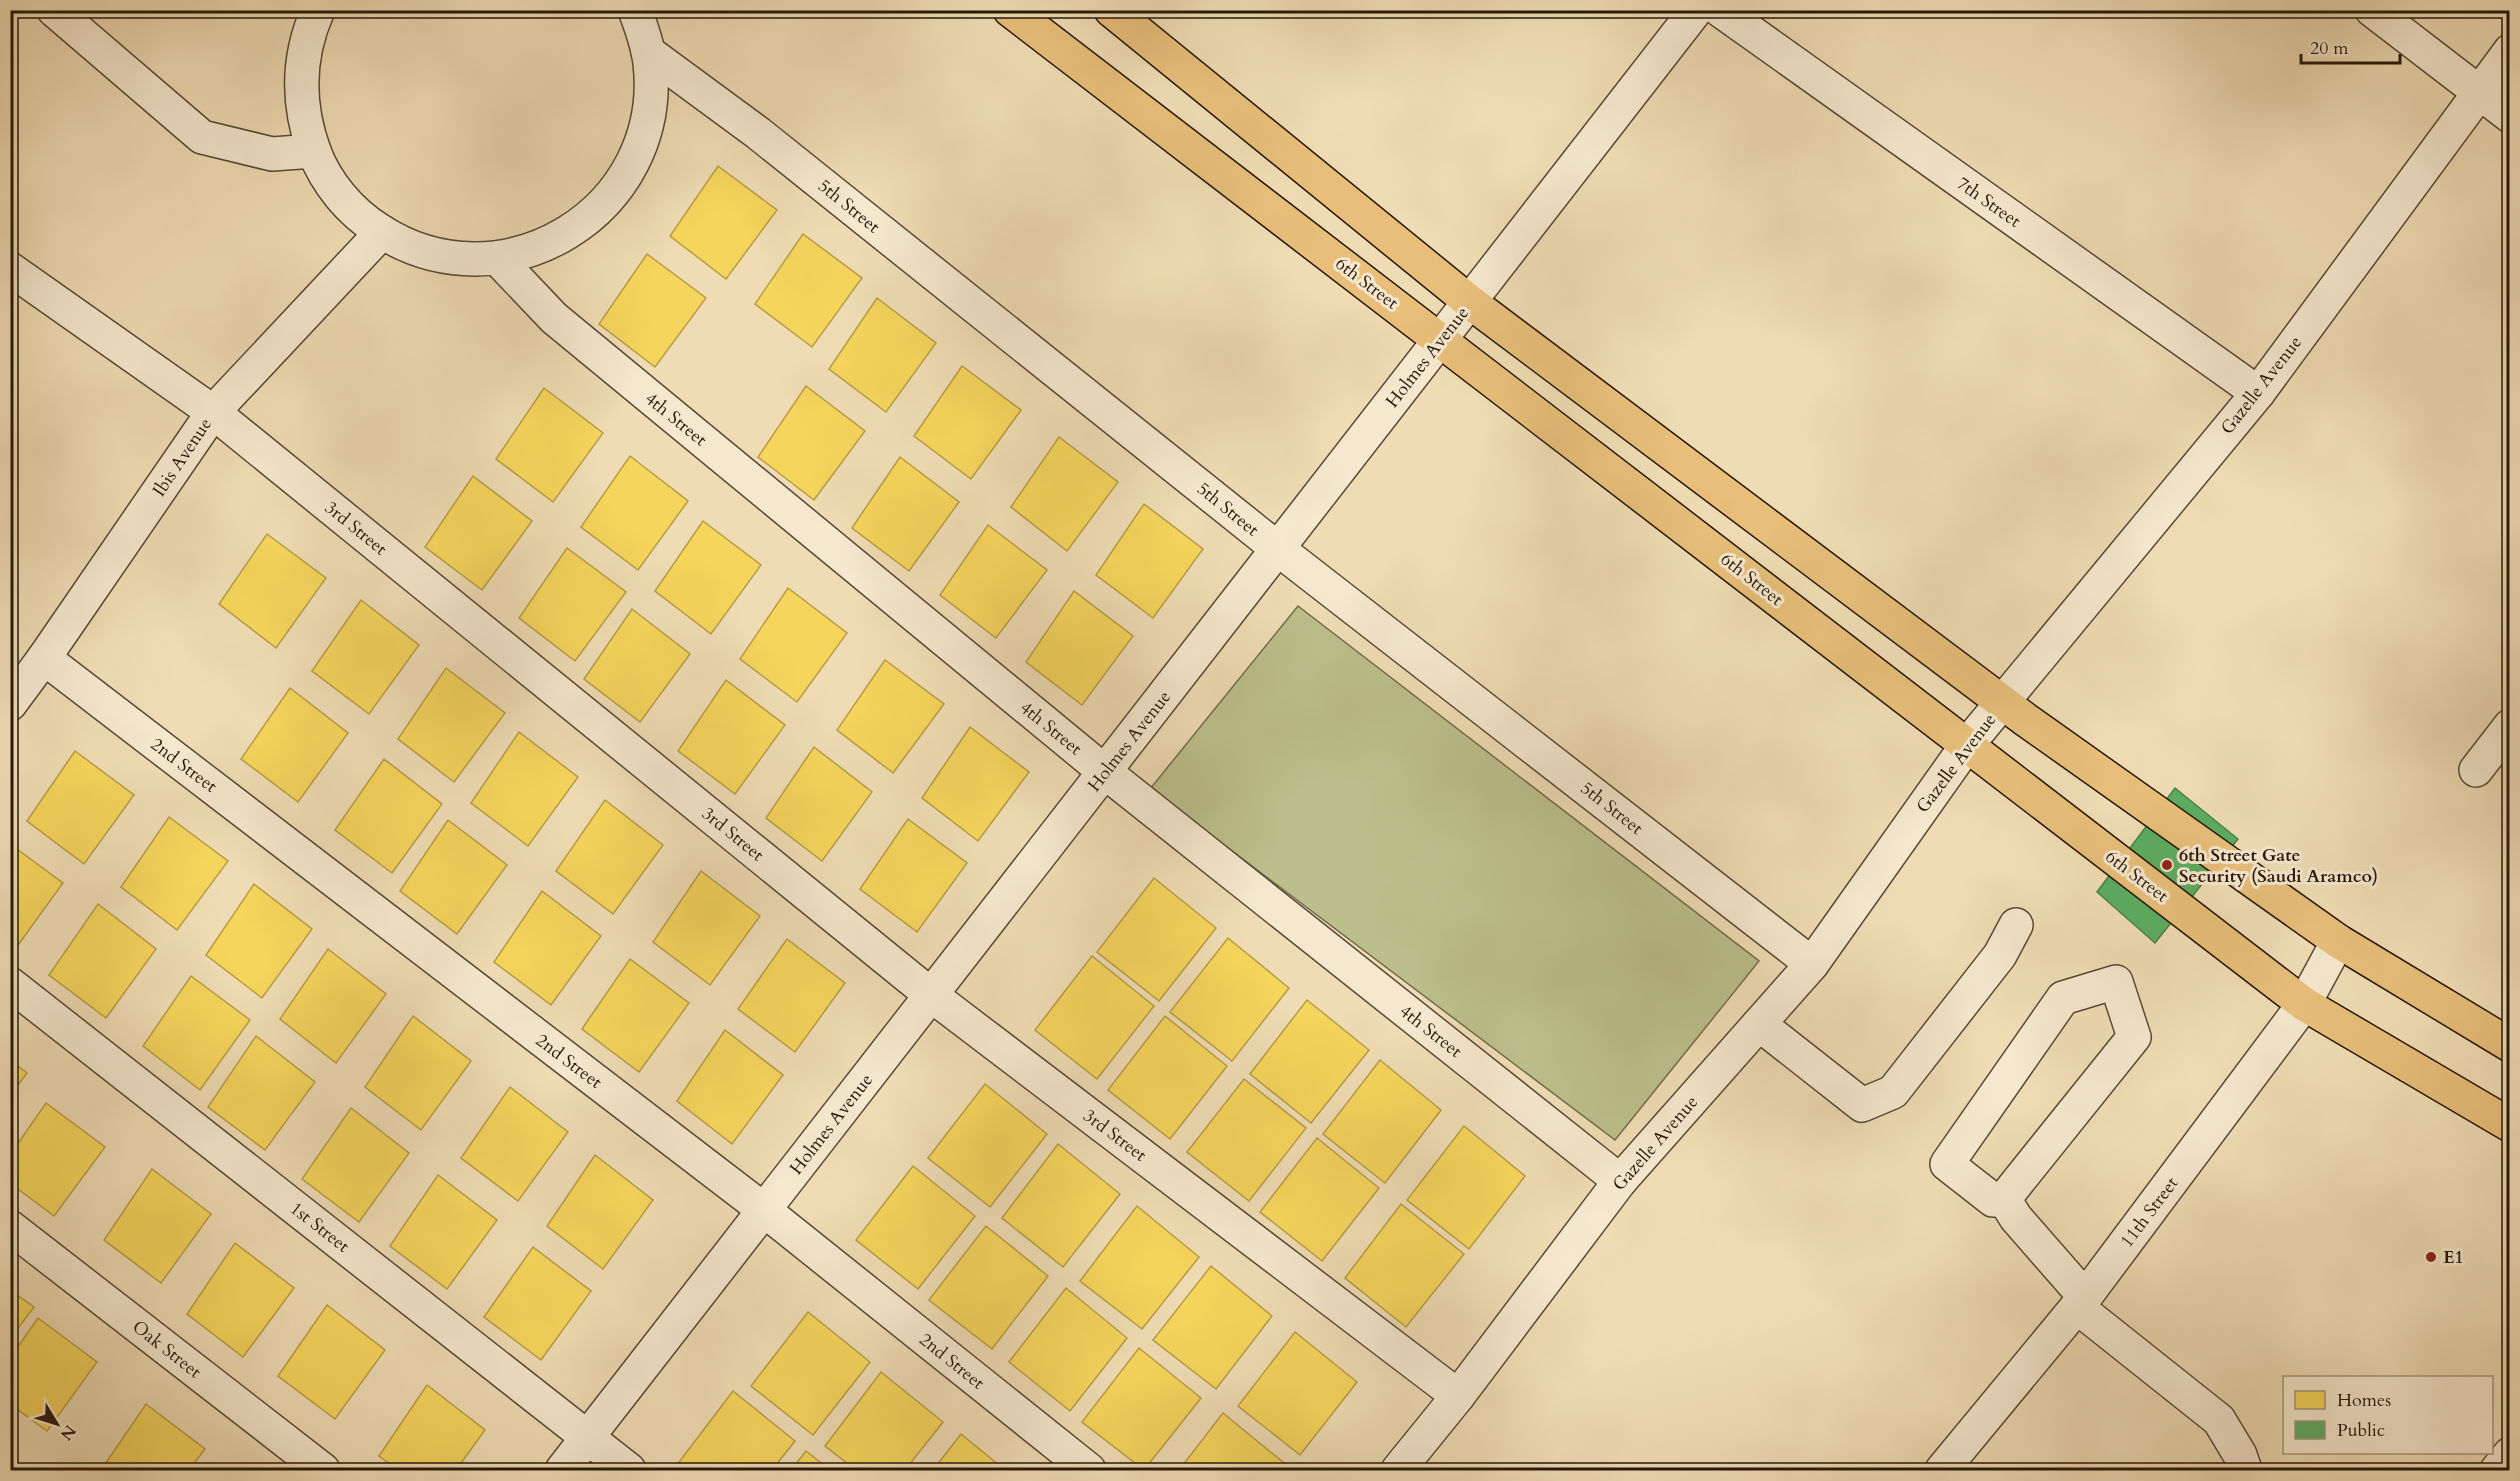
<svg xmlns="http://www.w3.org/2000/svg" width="2520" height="1481" font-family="Cardo,serif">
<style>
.green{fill:#bcbf8b;stroke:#706b4b;stroke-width:1.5}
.homes{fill:#f6d55c;stroke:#b79c44;stroke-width:1.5}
.public{fill:#5aae61;stroke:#4a8147;stroke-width:1.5}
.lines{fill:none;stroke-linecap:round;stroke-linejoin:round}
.minor-casing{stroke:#584835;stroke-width:36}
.major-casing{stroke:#25170b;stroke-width:36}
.minor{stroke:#f5e8ce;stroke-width:33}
.major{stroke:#e8be7a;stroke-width:33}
.poi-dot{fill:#8f2418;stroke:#f5e8ce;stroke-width:2}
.labels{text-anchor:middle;stroke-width:6;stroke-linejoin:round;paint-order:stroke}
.street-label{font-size:18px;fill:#25170b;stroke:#f5e8ce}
.poi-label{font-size:18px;font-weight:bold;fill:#25170b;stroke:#f5e8ce;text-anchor:start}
</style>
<rect width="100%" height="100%" fill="#efdcb4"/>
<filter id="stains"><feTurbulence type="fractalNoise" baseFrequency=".00333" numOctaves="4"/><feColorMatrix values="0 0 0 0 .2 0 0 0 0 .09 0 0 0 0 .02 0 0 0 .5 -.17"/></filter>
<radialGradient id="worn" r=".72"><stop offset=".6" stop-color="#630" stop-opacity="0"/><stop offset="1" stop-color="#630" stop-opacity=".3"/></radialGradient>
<!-- green -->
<path class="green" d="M1298 606 1759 961 1615 1140 1150 789Z"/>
<!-- homes -->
<g class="homes">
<path d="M718 166 777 210 726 279 670 236Z"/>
<path d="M803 234 862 278 812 347 755 304Z"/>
<path d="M647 254 706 298 655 367 599 324Z"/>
<path d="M877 298 936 343 886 412 829 369Z"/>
<path d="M962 366 1021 410 971 479 914 436Z"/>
<path d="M806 386 865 431 814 500 758 457Z"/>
<path d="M544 388 603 433 553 502 496 459Z"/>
<path d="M1059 437 1118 482 1067 551 1011 507Z"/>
<path d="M630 456 688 501 638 570 581 527Z"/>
<path d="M900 457 959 502 909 571 852 528Z"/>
<path d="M473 476 532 521 482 590 425 547Z"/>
<path d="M1144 504 1203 549 1153 618 1096 575Z"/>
<path d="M703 521 761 565 711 634 655 591Z"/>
<path d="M988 525 1047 570 996 638 940 595Z"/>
<path d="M267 534 326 578 276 648 219 604Z"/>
<path d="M567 548 626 592 575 661 519 618Z"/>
<path d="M788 588 847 633 797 702 740 659Z"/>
<path d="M1074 591 1133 636 1082 705 1026 662Z"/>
<path d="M361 600 419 645 369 714 312 671Z"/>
<path d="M632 609 690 654 640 722 584 679Z"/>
<path d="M885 660 944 704 893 773 837 730Z"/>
<path d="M446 668 505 713 454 782 398 739Z"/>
<path d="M726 680 785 725 735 794 678 751Z"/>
<path d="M290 688 348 733 298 802 241 759Z"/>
<path d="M970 727 1029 772 978 841 922 798Z"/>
<path d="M519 732 578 777 528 846 471 803Z"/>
<path d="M814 747 872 792 822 861 766 818Z"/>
<path d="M75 751 134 795 84 864 27 821Z"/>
<path d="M384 759 442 804 392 873 335 830Z"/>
<path d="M605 800 663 845 613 914 556 871Z"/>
<path d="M169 817 228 861 177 930 121 887Z"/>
<path d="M908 819 967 863 917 932 860 889Z"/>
<path d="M448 820 507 865 457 934 400 891Z"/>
<path d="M10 844 63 883 13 952 10 951Z"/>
<path d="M701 871 760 916 710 985 653 942Z"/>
<path d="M1154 878 1216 928 1159 1001 1097 952Z"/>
<path d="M254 884 312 929 262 998 206 955Z"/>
<path d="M542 891 601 936 551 1005 494 962Z"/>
<path d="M98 904 156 949 106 1018 49 975Z"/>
<path d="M1228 938 1289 988 1232 1061 1170 1012Z"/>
<path d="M787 939 845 983 795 1052 738 1009Z"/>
<path d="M328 949 386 994 336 1063 280 1019Z"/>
<path d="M1092 956 1154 1006 1097 1079 1035 1030Z"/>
<path d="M630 959 689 1003 639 1072 582 1029Z"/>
<path d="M191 976 250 1020 200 1090 143 1046Z"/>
<path d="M1307 1000 1369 1050 1311 1123 1250 1074Z"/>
<path d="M413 1016 471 1061 421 1130 365 1087Z"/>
<path d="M1165 1016 1227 1066 1170 1139 1108 1090Z"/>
<path d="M725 1030 783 1075 732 1144 677 1101Z"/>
<path d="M256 1036 315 1082 265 1150 208 1107Z"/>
<path d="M10 1060 27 1073 10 1096Z"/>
<path d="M1380 1060 1441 1110 1385 1183 1323 1134Z"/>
<path d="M1244 1079 1306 1128 1249 1201 1187 1152Z"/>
<path d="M985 1084 1047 1134 990 1207 928 1158Z"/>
<path d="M510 1087 568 1132 518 1201 461 1158Z"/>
<path d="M46 1103 105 1147 54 1216 10 1183V1155Z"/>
<path d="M351 1108 409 1153 359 1222 302 1179Z"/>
<path d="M1464 1126 1525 1176 1469 1249 1407 1200Z"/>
<path d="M1317 1138 1379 1188 1322 1261 1260 1212Z"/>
<path d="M1058 1144 1120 1194 1063 1267 1002 1218Z"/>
<path d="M595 1155 653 1200 603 1269 547 1226Z"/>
<path d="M913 1166 975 1216 918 1289 856 1240Z"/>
<path d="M152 1169 211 1214 161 1283 104 1240Z"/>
<path d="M438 1175 497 1220 447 1289 390 1246Z"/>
<path d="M1401 1204 1464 1254 1406 1327 1345 1278Z"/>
<path d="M1137 1206 1199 1257 1142 1329 1080 1281Z"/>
<path d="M986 1226 1048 1276 992 1349 929 1300Z"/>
<path d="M235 1243 294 1288 243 1357 187 1314Z"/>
<path d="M533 1247 591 1291 541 1360 484 1317Z"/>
<path d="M1211 1266 1272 1316 1216 1389 1153 1340Z"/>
<path d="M1066 1288 1127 1338 1070 1411 1009 1362Z"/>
<path d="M10 1290 34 1307 10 1339Z"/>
<path d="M327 1305 385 1350 335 1419 278 1376Z"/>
<path d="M808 1312 870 1362 813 1435 751 1386Z"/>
<path d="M38 1318 97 1362 47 1431 10 1404V1358Z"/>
<path d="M1295 1332 1357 1382 1300 1455 1238 1406Z"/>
<path d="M1139 1348 1201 1398 1144 1470 1082 1422Z"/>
<path d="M881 1372 943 1422 905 1470H856L825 1446Z"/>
<path d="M427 1385 485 1430 456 1470H398L379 1456Z"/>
<path d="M733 1391 795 1441 772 1470H682L676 1466Z"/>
<path d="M146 1404 205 1449 189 1470H101Z"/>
<path d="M1223 1413 1284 1463 1279 1470H1179Z"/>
<path d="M961 1434 1005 1470H933Z"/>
<path d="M806 1451 830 1470H791Z"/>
</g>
<!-- public -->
<path class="public" d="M2175 788 2238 839 2155 943 2097 892Z"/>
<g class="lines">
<defs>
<g id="minor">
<path d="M54 10 202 137 272 154 314 151"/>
<path d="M318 10C297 57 297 104 314 151 326 183 350 212 379 230 503 311 667 211 650 63 648 44 641 27 635 10"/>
<path d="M1720 10 2258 393"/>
<path d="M2372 10 2510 116"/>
<path d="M648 52 758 133 1278 549 1812 964"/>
<path d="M497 258 554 318 1105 772 1620 1181"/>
<path d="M10 269 213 412 931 995 1458 1396"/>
<path d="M44 658 764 1210 1089 1470"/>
<path d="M10 704 44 658 213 412 382 232"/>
<path d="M2476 770 2510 726"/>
<path d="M2116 982 2134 1037 2004 1199 1993 1200 1947 1164 2063 998Z"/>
<path d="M10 984 629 1470"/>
<path d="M1759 1024 1862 1105 1893 1092 2000 955 2016 925"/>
<path d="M2004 1199 2016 1218 2085 1297"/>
<path d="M10 1227 323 1470"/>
<path d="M2077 1307 2219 1420 2240 1455 2245 1470"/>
<path d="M562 1470 1696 10"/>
<path d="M1398 1470 1458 1396 1620 1181 1812 964 1967 745 2258 393 2510 51"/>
<path d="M1942 1470 2085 1297 2304 1004 2338 941"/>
<path d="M2497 1470 2510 1454"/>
</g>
<g id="major">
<path d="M1010 10 2304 1004 2510 1125"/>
<path d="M1111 10 1470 302 2026 720 2338 941 2510 1045"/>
</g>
</defs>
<!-- minor casing -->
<use href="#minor" class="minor-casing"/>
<!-- major casing -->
<use href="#major" class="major-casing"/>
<!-- minor -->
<use href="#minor" class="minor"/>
<!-- major -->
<use href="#major" class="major"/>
</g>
<!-- markers -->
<g class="poi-dot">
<circle cx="2167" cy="865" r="6"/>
<circle cx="2431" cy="1257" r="6"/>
</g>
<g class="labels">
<!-- street labels -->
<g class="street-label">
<text transform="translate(1989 202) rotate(35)" y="6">7th Street</text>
<text transform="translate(849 206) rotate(39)" y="6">5th Street</text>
<text transform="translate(1367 283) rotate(37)" y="6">6th Street</text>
<text transform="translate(1427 357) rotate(-52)" y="6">Holmes Avenue</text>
<text transform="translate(2261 385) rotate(-52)" y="6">Gazelle Avenue</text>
<text transform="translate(676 419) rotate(39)" y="6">4th Street</text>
<text transform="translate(182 457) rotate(-56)" y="6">Ibis Avenue</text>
<text transform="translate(1228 509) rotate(39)" y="6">5th Street</text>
<text transform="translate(356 528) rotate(39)" y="6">3rd Street</text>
<text transform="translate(1752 579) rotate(38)" y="6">6th Street</text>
<text transform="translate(1051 728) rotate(39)" y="6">4th Street</text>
<text transform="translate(1129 741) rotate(-52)" y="6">Holmes Avenue</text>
<text transform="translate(1956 763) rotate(-53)" y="6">Gazelle Avenue</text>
<text transform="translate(184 765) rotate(37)" y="6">2nd Street</text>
<text transform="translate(1612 808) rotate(38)" y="6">5th Street</text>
<text transform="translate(733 834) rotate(39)" y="6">3rd Street</text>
<text transform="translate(2137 876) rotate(37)" y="6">6th Street</text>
<text transform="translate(1431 1031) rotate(38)" y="6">4th Street</text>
<text transform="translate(569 1061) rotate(37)" y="6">2nd Street</text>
<text transform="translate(831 1124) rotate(-52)" y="6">Holmes Avenue</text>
<text transform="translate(1115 1135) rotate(37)" y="6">3rd Street</text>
<text transform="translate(1655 1143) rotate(-49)" y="6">Gazelle Avenue</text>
<text transform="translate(2149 1212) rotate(-53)" y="6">11th Street</text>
<text transform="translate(320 1227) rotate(38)" y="6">1st Street</text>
<text transform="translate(167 1349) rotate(38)" y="6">Oak Street</text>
<text transform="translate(952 1361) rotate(39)" y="6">2nd Street</text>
</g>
<!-- poi labels -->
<g class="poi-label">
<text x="2179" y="861">6th Street Gate<tspan x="2179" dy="21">Security (Saudi Aramco)</tspan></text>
<text x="2443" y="1263">E1</text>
</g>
</g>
<!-- margin -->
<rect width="2520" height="1481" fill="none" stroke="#efdcb4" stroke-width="36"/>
<rect x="12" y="12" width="2496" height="1457" fill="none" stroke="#25170b" stroke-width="3"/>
<rect x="18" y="18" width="2484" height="1445" fill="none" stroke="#25170b" stroke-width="1.5"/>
<!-- legend -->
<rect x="2283" y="1376" width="210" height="78" fill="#f5e8ce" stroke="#a29480" stroke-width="1.5"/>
<rect x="2295" y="1391" width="30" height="18" fill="#f6d55c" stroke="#a29480" stroke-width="1.5"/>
<text x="2337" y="1406" font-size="18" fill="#25170b">Homes</text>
<rect x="2295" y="1421" width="30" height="18" fill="#5aae61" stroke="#a29480" stroke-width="1.5"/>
<text x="2337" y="1436" font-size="18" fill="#25170b">Public</text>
<!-- north arrow -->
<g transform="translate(57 1424) rotate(128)" stroke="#f5e8ce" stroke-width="4.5" paint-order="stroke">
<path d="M0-4.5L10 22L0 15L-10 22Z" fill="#25170b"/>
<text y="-9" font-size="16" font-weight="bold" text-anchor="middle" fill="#25170b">N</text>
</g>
<!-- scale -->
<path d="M2301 54v9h99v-9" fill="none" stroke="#25170b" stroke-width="3"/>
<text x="2310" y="54" font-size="18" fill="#25170b" stroke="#f5e8ce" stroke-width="4.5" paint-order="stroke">20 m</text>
<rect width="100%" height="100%" filter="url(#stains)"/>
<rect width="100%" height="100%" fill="url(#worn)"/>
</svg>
